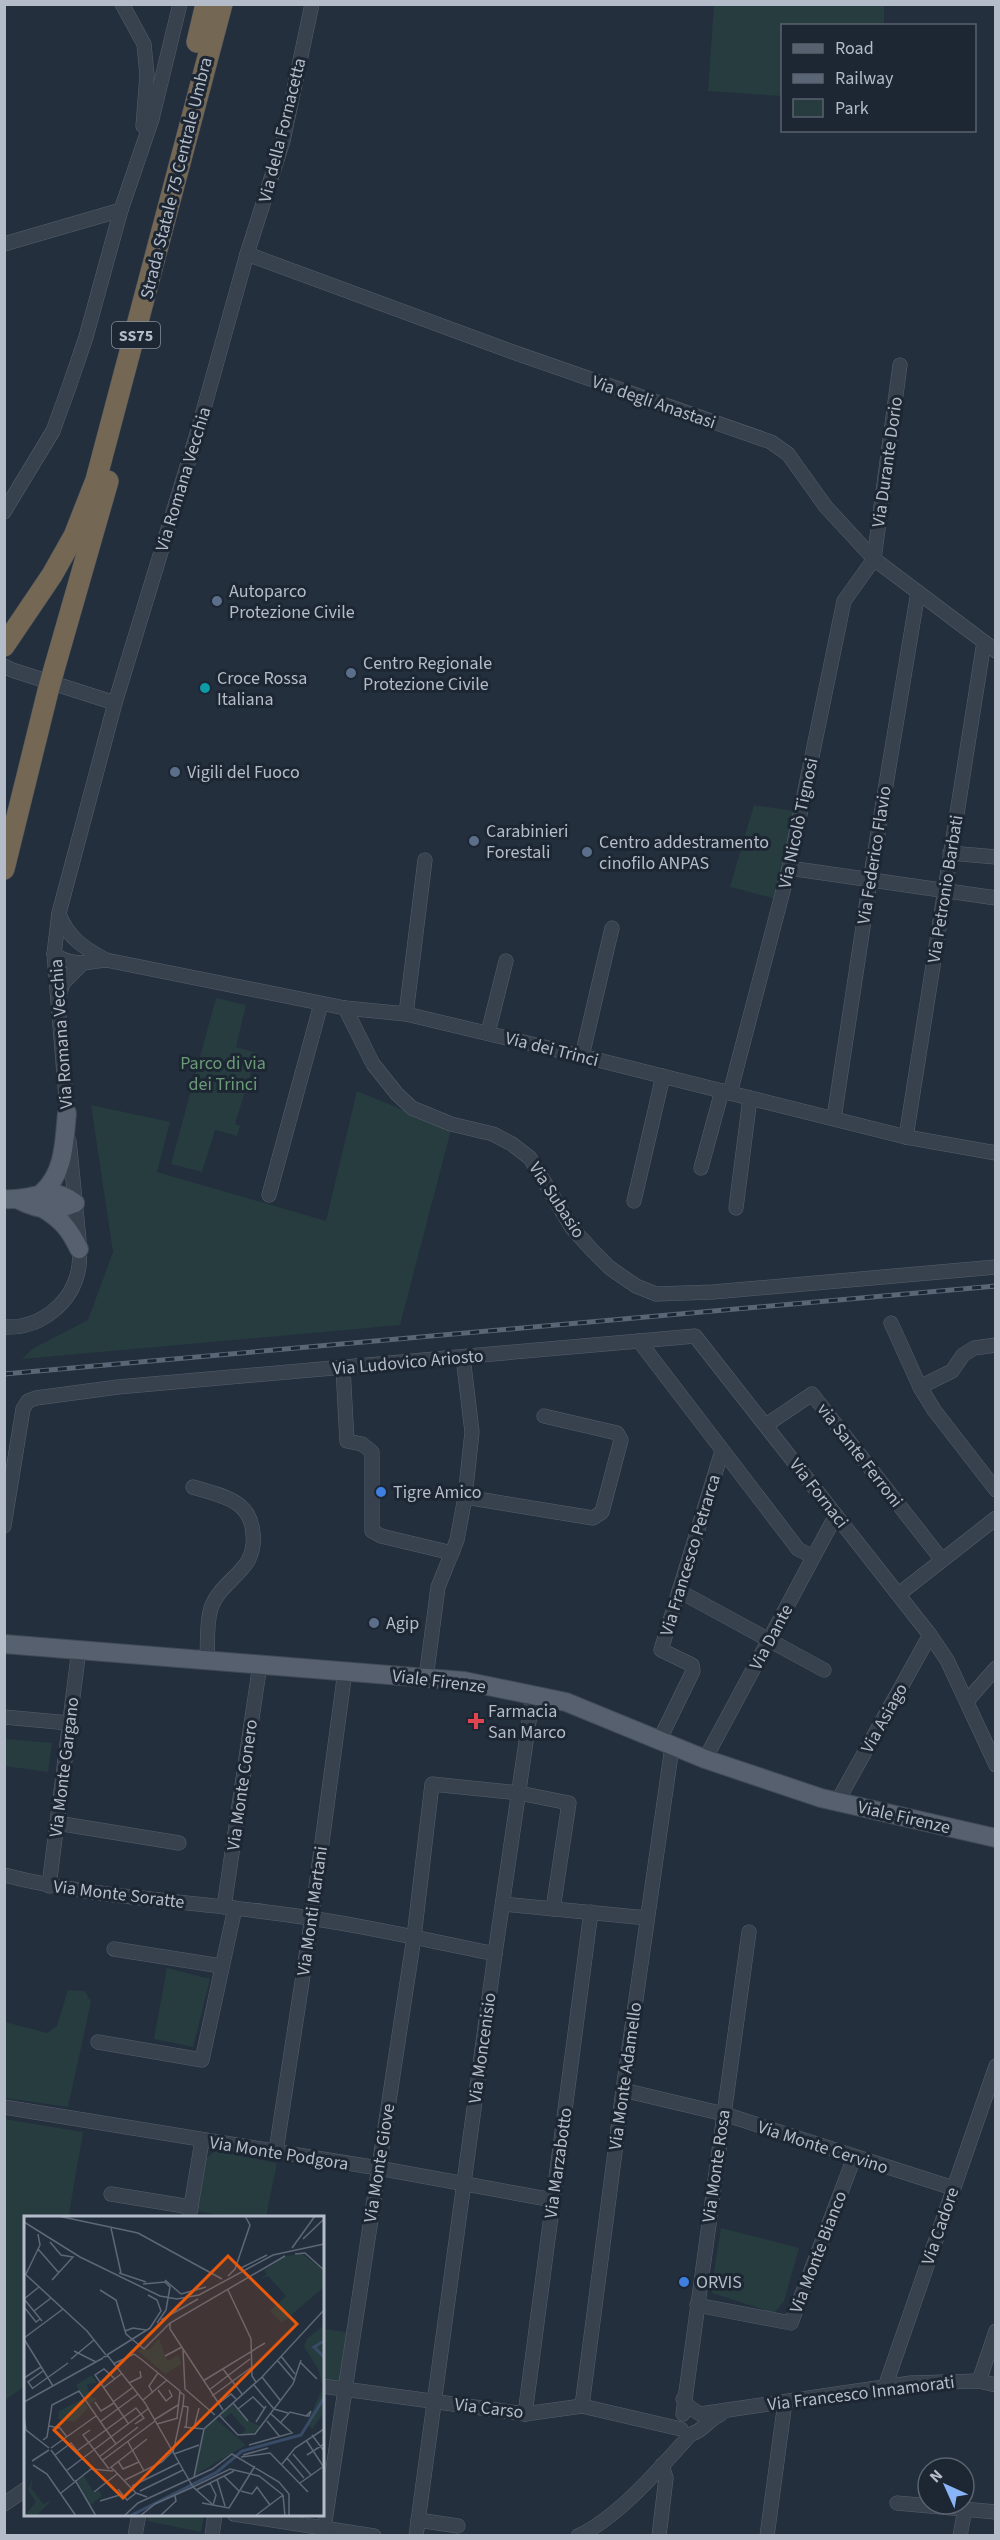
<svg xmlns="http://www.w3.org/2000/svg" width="1000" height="2540" font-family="'Source Sans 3',sans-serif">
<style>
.green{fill:#263c3f}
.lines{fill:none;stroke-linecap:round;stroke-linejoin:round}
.minor-casing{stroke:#565f6c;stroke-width:15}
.major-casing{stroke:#414a57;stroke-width:20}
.highway-casing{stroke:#434c59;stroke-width:22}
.minor{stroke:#38414e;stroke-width:14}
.major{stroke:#56606e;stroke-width:18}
.highway{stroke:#746855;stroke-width:21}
.rail-casing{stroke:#5a6575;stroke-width:5}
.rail{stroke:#1d2633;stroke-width:3;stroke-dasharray:9;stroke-linecap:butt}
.highway-bridge-casing{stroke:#434c59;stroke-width:22;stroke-linecap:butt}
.highway-bridge{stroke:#746855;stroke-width:21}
.service-dot{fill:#5c6f8a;stroke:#1d2633;stroke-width:2}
.culture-dot{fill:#0f9aa8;stroke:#1d2633;stroke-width:2}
.shop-dot{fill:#3f7fe0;stroke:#1d2633;stroke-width:2}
.health-dot{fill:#e0444e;stroke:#1d2633;stroke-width:2}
.labels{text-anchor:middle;stroke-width:6;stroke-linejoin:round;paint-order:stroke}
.shield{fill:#1d2633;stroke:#878f9c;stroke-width:1.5}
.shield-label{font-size:16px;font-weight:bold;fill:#b4bcc9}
.street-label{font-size:18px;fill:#b4bcc9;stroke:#1d2633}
.poi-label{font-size:18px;fill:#b4bcc9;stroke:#1d2633;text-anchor:start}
.park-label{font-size:18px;fill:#6b9a76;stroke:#1d2633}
.inset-river{fill:none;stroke:#394c67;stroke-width:3}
.inset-road{fill:none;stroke:#5e6776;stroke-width:1.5}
.view{fill:#e8590c;fill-opacity:0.15;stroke:#e8590c;stroke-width:3}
.inset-edge{fill:none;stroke:#b4bcc9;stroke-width:3}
</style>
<rect width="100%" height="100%" fill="#242f3e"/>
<!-- green -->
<g class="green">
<path d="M714 5H884V25L782 26V96L708 91Z"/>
<path d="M754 805 801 812 781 900 730 887Z"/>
<path d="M216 998 246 1005 236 1047 257 1053 235 1124 240 1126 237 1136 215 1130 202 1172 171 1164Z"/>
<path d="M357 1091 451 1130 400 1325 22 1359 32 1349 88 1320 113 1252 91 1105 170 1122 157 1172 326 1221Z"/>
<path d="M5 1739 52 1743 48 1772 5 1766Z"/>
<path d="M167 1968 210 1979 193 2047 154 2039Z"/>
<path d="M68 1990 85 1991 91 2002 68 2107 5 2098V2022L47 2033 57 2026Z"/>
<path d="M4 2119 83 2132 69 2214 79 2217 26 2218 25 2386 5 2400Z"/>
<path d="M215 2151 277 2163 266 2217H230L195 2211 203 2161Z"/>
<path d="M721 2228 799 2248 784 2301 774 2313 712 2293V2283Z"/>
<path d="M323 2329 353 2333 345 2389 323 2386Z"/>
<path d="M148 2515V2514L204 2515 201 2532 147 2521Z"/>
</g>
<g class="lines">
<defs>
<g id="minor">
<path d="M122 4 144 44 147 75 143 126"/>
<path d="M4 244 121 210"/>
<path d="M247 254 510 351 771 442 788 454 826 507 874 559 996 651"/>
<path d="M4 512 53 431 69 387 86 337 121 210 152 119 180 4"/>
<path d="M4 666 12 670 115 703"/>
<path d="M950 853 996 857"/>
<path d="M789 868 996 898"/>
<path d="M59 914C68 938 84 948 106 960L345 1008 406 1014 582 1056 906 1137 996 1153"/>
<path d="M54 954C70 966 87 963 106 960"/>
<path d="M59 996 63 983 82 964"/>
<path d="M345 1008 373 1064 397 1094 412 1108 451 1124 493 1134 512 1144 530 1158 572 1228 591 1249 610 1268 636 1286 656 1294 713 1292 996 1267"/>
<path d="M406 1014 425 860"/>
<path d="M488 1033 506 961"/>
<path d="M582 1056 612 928"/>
<path d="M730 1093 789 868 844 601 874 559 900 365"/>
<path d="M834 1118 870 881 918 592"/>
<path d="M68 1122 54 954 59 913 115 703 196 437 247 254 283 141 312 4"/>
<path d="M906 1137 984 642"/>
<path d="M701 1168 722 1091"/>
<path d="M269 1195 321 1004"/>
<path d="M634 1201 663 1076"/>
<path d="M736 1208 750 1098"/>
<path d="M891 1323 920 1387 934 1410 996 1490"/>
<path d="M4 1327C41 1329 74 1302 79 1266 81 1250 78 1234 77 1219 74 1193 72 1167 69 1141"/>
<path d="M639 1341 695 1336 930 1635 947 1660 996 1765"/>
<path d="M343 1368 347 1441 362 1444 372 1452V1531L381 1536 452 1553"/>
<path d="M920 1387 952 1371 963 1355 974 1348 996 1345"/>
<path d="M766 1425 812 1394 942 1560"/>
<path d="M193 1487C221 1496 251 1499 253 1534 254 1542 252 1553 248 1561 237 1578 218 1588 211 1608 206 1624 208 1643 207 1659"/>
<path d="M465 1497 593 1518 602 1512 621 1440 617 1433 544 1416"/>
<path d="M4 1526 23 1409 28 1401 36 1398 118 1387 639 1341 798 1549 813 1557"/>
<path d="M679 1591 824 1670"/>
<path d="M899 1594 996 1518"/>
<path d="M426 1678 438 1587 457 1540 465 1497 472 1432 463 1357"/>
<path d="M967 1701 996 1668"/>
<path d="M4 1717 69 1723"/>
<path d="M659 1741 693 1671 692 1665 661 1650 722 1451"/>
<path d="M705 1759 836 1515"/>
<path d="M837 1802 930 1635"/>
<path d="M57 1823 179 1843"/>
<path d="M4 1875C90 1897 178 1900 266 1912 343 1921 419 1938 495 1954"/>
<path d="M49 1886 79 1649"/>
<path d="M503 1904 647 1918"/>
<path d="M224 1907 260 1664"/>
<path d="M114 1949 221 1966"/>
<path d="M98 2042 202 2060 235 1908"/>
<path d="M623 2090 724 2114 953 2188"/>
<path d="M4 2107 378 2168 553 2200"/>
<path d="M276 2151 312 1917 345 1671"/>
<path d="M111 2194 191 2207"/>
<path d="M189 2218 202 2141"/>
<path d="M697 2305 791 2323 854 2158"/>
<path d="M979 2381 996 2331"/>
<path d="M322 2386 525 2414 582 2406 681 2429"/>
<path d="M885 2387 996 2066"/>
<path d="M683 2399 689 2407 700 2414 911 2383 979 2381 996 2385"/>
<path d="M582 2406 623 2090 672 1747"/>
<path d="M525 2414 591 1912"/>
<path d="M683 2414 749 1932"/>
<path d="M897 2503 996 2512"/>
<path d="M4 2504 26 2489"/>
<path d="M234 2514 374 2536"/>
<path d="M418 2520 458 2526"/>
<path d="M324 2528 414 1937 432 1784 519 1793 569 1803 553 1909"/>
<path d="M135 2536 139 2514"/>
<path d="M212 2536 215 2514"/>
<path d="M416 2536 495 1954 533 1694"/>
<path d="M578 2536C619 2517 661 2467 691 2434 702 2432 709 2419 721 2414"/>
<path d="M659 2536 666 2478 662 2465"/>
<path d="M767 2536 785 2402"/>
<path d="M960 2536 965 2509"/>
</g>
<g id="major">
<path d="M42 1193C65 1172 64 1142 67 1113"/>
<path d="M4 1199C34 1202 48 1183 75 1203"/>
<path d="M19 1200C39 1210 54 1212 75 1203"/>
<path d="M44 1209C62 1220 70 1230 79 1249"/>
<path d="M4 1644 464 1681 566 1702 705 1759 821 1798 996 1838"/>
</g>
<g id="highway">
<path d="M197 42 206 4"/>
<path d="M4 646 52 575 74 536 96 480 222 4"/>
<path d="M53 673 108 481"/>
<path d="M4 869 48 691"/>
</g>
</defs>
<!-- minor casing -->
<use href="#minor" class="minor-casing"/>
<!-- major casing -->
<use href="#major" class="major-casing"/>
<!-- highway casing -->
<use href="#highway" class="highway-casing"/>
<!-- minor -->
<use href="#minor" class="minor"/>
<!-- major -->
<use href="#major" class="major"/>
<!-- highway -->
<use href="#highway" class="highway"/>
<defs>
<path id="rail" d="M4 1374 996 1286"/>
</defs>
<!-- rail casing -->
<use href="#rail" class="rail-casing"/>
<!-- rail -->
<use href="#rail" class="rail"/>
<defs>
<path id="highway-bridge" d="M48 691 53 673"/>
</defs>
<!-- highway-bridge casing -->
<use href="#highway-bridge" class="highway-bridge-casing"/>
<!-- highway-bridge -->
<use href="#highway-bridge" class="highway-bridge"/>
</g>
<!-- markers -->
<g class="service-dot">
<circle cx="217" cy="601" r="6"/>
<circle cx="351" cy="673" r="6"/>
<circle cx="175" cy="772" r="6"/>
<circle cx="474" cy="841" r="6"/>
<circle cx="587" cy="852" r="6"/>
<circle cx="374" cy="1623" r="6"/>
</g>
<circle class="culture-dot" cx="205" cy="688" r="6"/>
<g class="shop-dot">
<circle cx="381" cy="1492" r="6"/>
<circle cx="684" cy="2282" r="6"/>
</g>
<path class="health-dot" d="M473 1712h6v6h6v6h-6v6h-6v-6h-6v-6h6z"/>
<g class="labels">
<!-- shield labels -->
<rect class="shield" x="112" y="322" width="48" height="26" rx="4.5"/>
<g class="shield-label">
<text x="136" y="341">SS75</text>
</g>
<!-- street labels -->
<g class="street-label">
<text transform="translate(282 130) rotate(-76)" y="6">Via della Fornacetta</text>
<text transform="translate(176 178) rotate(-76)" y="6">Strada Statale 75 Centrale Umbra</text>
<text transform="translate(654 402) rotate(19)" y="6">Via degli Anastasi</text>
<text transform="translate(887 462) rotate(-82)" y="6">Via Durante Dorio</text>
<text transform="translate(183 479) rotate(-73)" y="6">Via Romana Vecchia</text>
<text transform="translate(798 823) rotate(-78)" y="6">Via Nicolò Tignosi</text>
<text transform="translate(874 855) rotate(-81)" y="6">Via Federico Flavio</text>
<text transform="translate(945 889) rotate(-81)" y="6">Via Petronio Barbati</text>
<text transform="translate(61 1034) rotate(-94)" y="6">Via Romana Vecchia</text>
<text transform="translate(552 1049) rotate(14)" y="6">Via dei Trinci</text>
<text transform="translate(557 1200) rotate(57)" y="6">Via Subasio</text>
<text transform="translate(408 1362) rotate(-5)" y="6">Via Ludovico Ariosto</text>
<text transform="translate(860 1455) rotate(52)" y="6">via Sante Ferroni</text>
<text transform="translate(819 1493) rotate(52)" y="6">Via Fornaci</text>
<text transform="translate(690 1555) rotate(-73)" y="6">Via Francesco Petrarca</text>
<text transform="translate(771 1637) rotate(-62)" y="6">Via Dante</text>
<text transform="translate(439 1681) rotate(7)" y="6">Viale Firenze</text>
<text transform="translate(884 1718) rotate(-61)" y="6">Via Asiago</text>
<text transform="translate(64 1767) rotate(-83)" y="6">Via Monte Gargano</text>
<text transform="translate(242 1785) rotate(-82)" y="6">Via Monte Conero</text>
<text transform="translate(904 1817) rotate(13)" y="6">Viale Firenze</text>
<text transform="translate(119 1894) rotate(7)" y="6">Via Monte Soratte</text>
<text transform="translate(312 1911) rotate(-82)" y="6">Via Monti Martani</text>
<text transform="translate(482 2048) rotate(-82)" y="6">Via Moncenisio</text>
<text transform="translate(625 2076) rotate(-82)" y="6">Via Monte Adamello</text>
<text transform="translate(823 2147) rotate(18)" y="6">Via Monte Cervino</text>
<text transform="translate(279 2153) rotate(9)" y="6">Via Monte Podgora</text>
<text transform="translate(379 2163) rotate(-81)" y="6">Via Monte Giove</text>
<text transform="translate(558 2163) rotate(-82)" y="6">Via Marzabotto</text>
<text transform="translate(716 2166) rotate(-82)" y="6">Via Monte Rosa</text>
<text transform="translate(940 2226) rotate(-71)" y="6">Via Cadore</text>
<text transform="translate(818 2252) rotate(-69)" y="6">Via Monte Bianco</text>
<text transform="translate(861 2393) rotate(-7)" y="6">Via Francesco Innamorati</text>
<text transform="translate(489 2408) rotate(7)" y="6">Via Carso</text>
</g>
<!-- poi labels -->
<g class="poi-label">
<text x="229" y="597">Autoparco<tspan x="229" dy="21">Protezione Civile</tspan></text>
<text x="363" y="669">Centro Regionale<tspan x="363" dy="21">Protezione Civile</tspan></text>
<text x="217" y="684">Croce Rossa<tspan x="217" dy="21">Italiana</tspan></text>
<text x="187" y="778">Vigili del Fuoco</text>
<text x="486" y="837">Carabinieri<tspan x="486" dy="21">Forestali</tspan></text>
<text x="599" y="848">Centro addestramento<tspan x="599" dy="21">cinofilo ANPAS</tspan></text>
<text x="393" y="1498">Tigre Amico</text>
<text x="386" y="1629">Agip</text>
<text x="488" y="1717">Farmacia<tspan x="488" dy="21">San Marco</tspan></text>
<text x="696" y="2288">ORVIS</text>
</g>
<!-- park labels -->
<g class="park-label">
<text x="223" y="1069">Parco di via<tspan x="223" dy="21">dei Trinci</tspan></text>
</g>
</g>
<!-- overview -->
<g transform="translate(24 2216)">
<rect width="300" height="300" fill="#242f3e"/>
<path d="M278 38 300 54V71L258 107 246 95 262 80 244 60 236 63 243 58 240 54 261 40ZM300 109V197L288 213 283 207 299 171 294 153 280 130 283 123ZM135 122 143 145 154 139 158 148 141 158 113 134 126 133ZM68 159 73 167 63 168 64 173 68 182H74L65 189 52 169ZM58 183 64 192 51 206 34 203 35 195ZM208 188 225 205 238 211 229 218 216 219 222 214 207 197 198 204 197 199ZM191 202 222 229 171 259 180 215ZM60 260 70 277 75 274 78 280 66 289 53 265ZM9 261 7 272 19 288 28 284 12 300H0L12 286 4 274Z" fill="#263c3f"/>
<path class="inset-river" d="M300 125 290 131 300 141M106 300 193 256 218 235 277 219 300 182"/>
<path class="inset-road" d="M34 0 114 17 198 63M0 6 56 41 136 80 153 83 175 79 249 39 300 28M87 12 97 57M279 23 300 3M26 26 37 39 49 41 28 64M268 32 291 0M14 33 35 57M271 38 281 37 300 54M215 53 243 39M0 57 63 115 82 139M95 57 122 66M2 58 16 29 14 18M204 60 211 53 226 9 221 0M141 64 157 78M119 68 141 66 146 71 142 94 133 107M76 74 92 84 102 118 120 133 146 107 261 40M204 74 227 123 228 160 232 166M157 78 182 71M124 79 133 84 137 95 126 112M0 83 18 105M0 83 15 71M0 91 12 106 16 103M10 95 27 82M137 104 174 83M146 107V113L199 194M101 115 109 112 122 114M0 122 39 93M0 123 29 170M159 133 161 173 191 199M50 135 72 146M83 139 126 112M141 140 158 131M257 140 271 158M79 141 84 140 121 187 169 271 206 253 235 260 259 279M47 143 70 124M253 144 271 165M276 146 293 163M89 148 110 138 117 143 156 175 153 202M199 153 218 178M238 161 256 184M0 162 17 151M91 163 80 153 71 159 104 207M179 165 241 127M105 167 117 161 116 155M230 169 250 193 264 197M9 172 44 147M79 172 97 158M9 173 4 166 19 155M134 174 142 185 148 180 145 174M185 174 226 143M129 177 125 170 134 157M188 180 228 151M119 184 143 164M0 186 79 142M71 186 77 195 90 187M89 186 108 172M209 187 224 205M194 188 207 178 212 183M159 190 164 191 162 211M214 193 229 181 240 192M195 199 214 219 231 218 269 168 277 144M0 200 2 214 25 232M130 204 154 189M243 205 256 221M76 206 114 178M232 206 242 190M257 206 266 196 282 200 287 195 285 200H282M133 208 154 202M25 210 36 212 43 221M160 211 180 213M170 212 175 192M66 214 59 219 85 253M288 219 300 235M19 224 23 221 28 189 55 175 92 228M282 224 299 250M104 226 120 255M225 229 268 217 247 198M27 232 72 200M27 234 50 265M53 235 112 192 120 202 111 208M149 237 159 190 160 179 156 176M150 238 175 229M269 238 287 259M31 239 47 227 59 242M219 239 244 232M283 239 300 228M75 241 114 211M217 241 246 237 284 276M263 242 280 262M79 244 131 205M8 245 25 234M94 245 99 253 115 246M258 248 271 232 300 213M9 249 23 258 52 300M87 251 112 277 123 281M86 252 123 223M42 255 125 192M200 260 216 276M170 261 180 213 238 161 300 94M193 263 201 290M51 264 72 300M101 264 138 246 148 236M186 267 192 279 189 289M276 267 300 250M108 270 155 247M94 273 103 284 112 277M172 274 210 255M116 275 159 254M217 275 228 278 233 271 246 289M70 276 93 258M37 277 67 253 89 255M259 279 261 300M76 285 99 278M178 287 205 292 231 250M100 300 114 287 188 253 208 238 255 266 265 278V300M116 300 131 288 169 271 188 288M136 300 152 285 151 280M231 300 259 279"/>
<path class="view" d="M204 40 273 108 99 282 30 214Z"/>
<rect width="300" height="300" class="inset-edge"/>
</g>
<!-- border -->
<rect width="1000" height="2540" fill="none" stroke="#b4bcc9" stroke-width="12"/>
<!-- legend -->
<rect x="781" y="24" width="195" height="108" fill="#1d2633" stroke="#59626f" stroke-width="1.5"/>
<rect x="793" y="44" width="30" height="9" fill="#56606e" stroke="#59626f" stroke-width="1.5"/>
<text x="835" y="54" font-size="18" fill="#b4bcc9">Road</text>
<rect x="793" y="74" width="30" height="9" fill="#5a6575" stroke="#59626f" stroke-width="1.5"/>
<text x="835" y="84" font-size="18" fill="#b4bcc9">Railway</text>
<rect x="793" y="99" width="30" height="18" fill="#263c3f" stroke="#59626f" stroke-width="1.5"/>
<text x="835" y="114" font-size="18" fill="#b4bcc9">Park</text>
<!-- north arrow -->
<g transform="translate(946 2486) rotate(315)"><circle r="28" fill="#1d2633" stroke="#59626f" stroke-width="1.5"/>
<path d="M0-4.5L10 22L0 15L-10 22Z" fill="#8ab4f8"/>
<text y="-9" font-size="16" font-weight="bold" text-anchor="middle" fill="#b4bcc9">N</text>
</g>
</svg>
